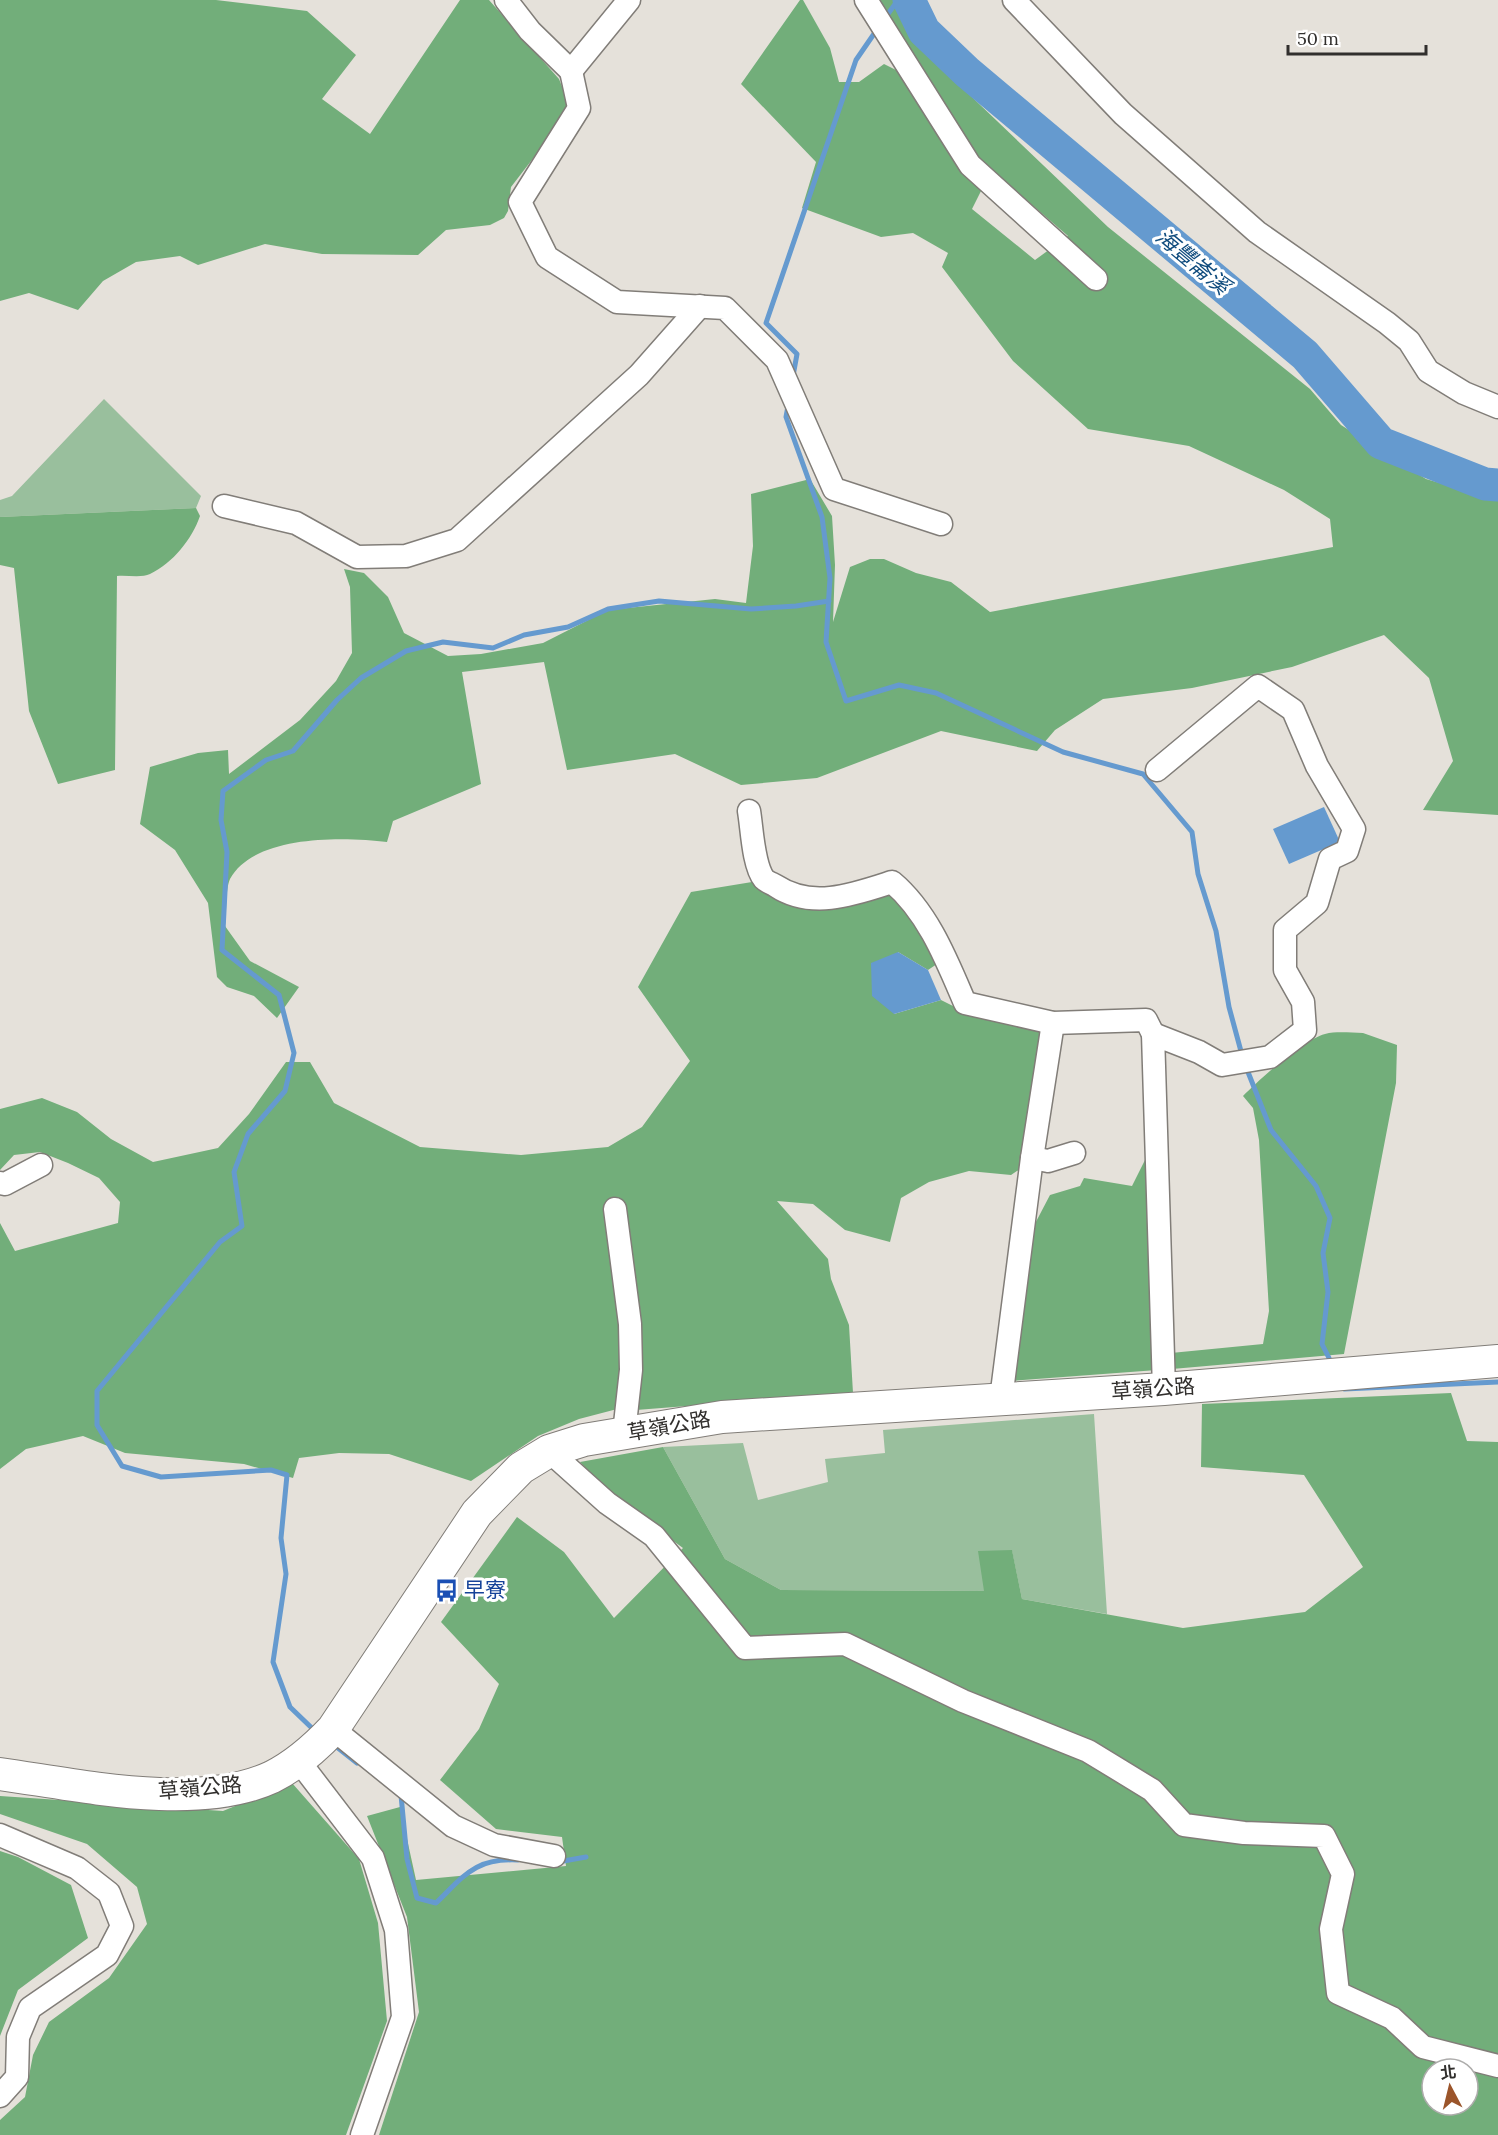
<svg xmlns="http://www.w3.org/2000/svg" width="1498" height="2135" font-family="Lora,'Noto Sans TC',serif">
<style>
.green{fill:#99bf9d}
.forest{fill:#72ae7a;fill-rule:evenodd}
.water{fill:#659acf}
.lines{fill:none;stroke-linecap:round;stroke-linejoin:round}
.stream{stroke:#659acf;stroke-width:5}
.river{stroke:#659acf;stroke-width:33}
.minor-casing{stroke:#817d78;stroke-width:25}
.secondary-casing{stroke:#817d78;stroke-width:34}
.minor{stroke:#fff;stroke-width:22}
.secondary{stroke:#fff;stroke-width:32}
.labels{text-anchor:middle;stroke-width:6;stroke-linejoin:round;paint-order:stroke}
.street-label{font-size:21px;fill:#312f2d;stroke:#fff}
.transit-label{font-size:21px;fill:#164399;stroke:#fff;text-anchor:start}
.water-label{font-size:22px;font-style:italic;fill:#0f4b7d;stroke:#fff}
</style>
<rect width="100%" height="100%" fill="#e5e1da"/>
<!-- green -->
<g class="green">
<path d="M104 399 201 496 196 508 0 517V500L12 496Z"/>
<path d="M1094 1414 1107 1614 1022 1599 1012 1551 985 1591 781 1590 725 1559 663 1447 743 1443 758 1500 828 1482 825 1459 885 1453 883 1430Z"/>
</g>
<!-- forest -->
<g class="forest">
<path d="M0 0H216L307 11 356 55 322 99 370 134 460 0H489L559 79 571 109 511 187 508 211 504 218 490 225 446 230 418 255 322 254 265 244 198 265 180 256 136 262 103 281 78 310 29 293 0 301Z"/>
<path d="M800 0H803L830 48 839 82H859L884 64 900 72 983 187 972 209 1035 260 1068 236 979 159 878 0H899L932 59 1108 227 1310 389 1341 425 1426 479 1498 500V815L1423 810 1453 761 1429 678 1384 635 1292 667 1192 688 1103 699 1055 730 1037 751 941 731 817 778 741 785 675 754 567 770 544 662 462 672 481 784 393 821 387 842C344 837 255 834 230 879 225 890 227 913 225 926L250 961 299 987 277 1018 254 996 227 987 217 977 208 903 175 850 140 824 150 767 198 753 228 750 229 774 300 720 336 681 352 653 350 587 344 569 364 573 388 597 404 633 448 656 481 654 543 643 608 610 715 599 746 603 753 546 751 494 810 479 832 516 835 565 833 622 850 567 870 559H884L916 573 951 582 990 612 1333 547 1330 519 1284 490 1189 446 1088 429 1013 361 942 267 948 253 913 233 881 237 802 208 816 162 741 84Z"/>
<path d="M196 508 200 516C192 539 173 563 150 574 142 578 127 575 117 576L115 770 58 784 29 711 14 568 0 565V517Z"/>
<path d="M752 882 776 895 888 890 907 905 940 962 928 970 898 952 894 1014 941 1000 961 1010 1049 1030 1035 1159 1011 1175 969 1171 929 1182 901 1198 890 1242 845 1230 813 1204 777 1201 828 1259 831 1279 849 1325 853 1393 636 1410 620 1311 621 1408 579 1419 538 1436 471 1481 389 1454 339 1453 299 1458 293 1478 244 1464 125 1453 83 1436 26 1449 0 1469V1223L15 1251 118 1223 120 1202 99 1178 68 1163 40 1152 14 1155 0 1170V1109L42 1098 77 1112 111 1139 153 1162 218 1148 249 1114 286 1062H310L334 1103 420 1147 521 1155 608 1147 642 1127 690 1061 638 987 691 892Z"/>
<path d="M1363 1033 1397 1045 1396 1083 1344 1354 1172 1369 1171 1353 1263 1344 1269 1311 1259 1140 1253 1108 1243 1096C1260 1079 1303 1040 1325 1034 1337 1031 1351 1033 1363 1033Z"/>
<path d="M1149 1152 1157 1370 1011 1381 1028 1237 1050 1195 1080 1186 1084 1178 1132 1186Z"/>
<path d="M1451 1393 1467 1441 1498 1442V2135H379L419 2012 407 1917 367 1816 400 1807 416 1880 566 1866 562 1837 496 1829 440 1780 479 1729 499 1684 441 1622 517 1517 564 1552 614 1618 683 1548 612 1496 580 1462 663 1447 725 1559 781 1590 984 1591 978 1551 1012 1550 1022 1599 1183 1628 1305 1612 1363 1567 1304 1475 1201 1467 1202 1404ZM1432 2069H1468V2105H1432Z"/>
<path d="M292 1783 359 1859 378 1923 387 2021 346 2135H0V2120L25 2097 33 2055 49 2022 109 1978 147 1924 137 1887 87 1844 0 1814V1796L223 1811Z"/>
<path d="M0 1851 18 1857 71 1885 88 1938 18 1990 0 2036Z"/>
</g>
<!-- water -->
<g class="water">
<path d="M1324 807 1340 842 1289 864 1273 829Z"/>
<path d="M898 952 928 970 941 1000 894 1014 872 996 871 963Z"/>
</g>
<g class="lines">
<!-- stream -->
<g class="stream">
<path d="M885 18 898 0"/>
<path d="M793 376 797 354 766 323 856 60 878 28"/>
<path d="M788 406 786 417 822 517 830 578 826 642 846 701 899 685 936 693 1063 752 1143 774 1192 832 1198 874 1216 931 1229 1007 1242 1055"/>
<path d="M1246 1067 1271 1130 1316 1186 1330 1218 1323 1253 1328 1292 1322 1344 1329 1358"/>
<path d="M1344 1389 1498 1382"/>
<path d="M317 1733 290 1707 273 1662 286 1574 281 1538 287 1475 271 1470 161 1477 122 1466 97 1425V1391L220 1242 242 1226 234 1172 248 1134 285 1091 294 1053 279 995 222 950 227 852 221 820 223 791 266 760 293 751 337 700 361 678 406 651 443 642 493 648 524 635 568 627 608 609 659 601 751 609 796 606 829 601"/>
<path d="M338 1748 357 1763"/>
<path d="M398 1793 401 1795 407 1859 417 1898 436 1903C465 1875 475 1858 518 1860"/>
<path d="M558 1862 586 1857"/>
</g>
<!-- river -->
<path class="river" d="M909 0 924 31 967 72 1305 355 1381 443 1485 484 1498 485"/>
<defs>
<g id="minor">
<path d="M506 0 530 31 571 71 629 0"/>
<path d="M866 0 970 165 1096 279"/>
<path d="M1014 0 1123 114 1257 232 1387 323 1409 341 1428 371 1464 393 1498 407"/>
<path d="M571 71 579 108 520 202 547 257 617 302 725 308 777 360 834 489 941 524"/>
<path d="M224 506 296 523 357 557 406 556 457 540 639 375 700 306"/>
<path d="M1157 770 1258 686 1293 710 1317 766 1354 829 1347 851 1330 859 1317 903 1285 930V970L1303 1002 1305 1030 1270 1057 1222 1065 1199 1052 1153 1034 1164 1389"/>
<path d="M749 811C752 828 753 865 764 879 767 882 773 884 776 886 812 910 855 894 892 882 928 912 947 961 965 1003L1053 1023 1146 1020 1153 1034"/>
<path d="M1032 1158 1048 1161 1074 1153"/>
<path d="M0 1183 5 1184 41 1165"/>
<path d="M615 1209 630 1324 631 1370 624 1433"/>
<path d="M1001 1399 1032 1158 1053 1023"/>
<path d="M549 1451 607 1503 654 1536 745 1648 845 1644 963 1701 1088 1751 1152 1790 1184 1825 1244 1833 1324 1836 1343 1874 1331 1929 1338 1993 1392 2018 1423 2047 1498 2066"/>
<path d="M333 1729 453 1826 494 1845 554 1856"/>
<path d="M298 1760 373 1858 396 1930 403 2017 362 2135"/>
<path d="M0 1835 77 1868 109 1893 122 1926 107 1955 30 2008 18 2037 17 2077 0 2096"/>
</g>
<path id="secondary" d="M0 1774C79 1785 197 1812 272 1777 296 1765 315 1748 333 1729L477 1513 521 1468 549 1451 584 1440 722 1417 1164 1389 1498 1361"/>
</defs>
<!-- minor casing -->
<use href="#minor" class="minor-casing"/>
<!-- secondary casing -->
<use href="#secondary" class="secondary-casing"/>
<!-- minor -->
<use href="#minor" class="minor"/>
<!-- secondary -->
<use href="#secondary" class="secondary"/>
</g>
<!-- icons -->
<defs>
<symbol id="bus-bare" viewBox="-9 -9 18 18"><path d="M-5-6H5V4H4V6H2V4H-2V6H-4V4H-5ZM-3.5-4V0h7V-4ZM-3.5 1.2v1.5H-2V1.2ZM2 1.2v1.5H3.5V1.2Z" fill="#1a4fb4" stroke="#fff" stroke-width="2.5" paint-order="stroke"/></symbol>
</defs>
<g fill-rule="evenodd">
<use href="#bus-bare" x="430" y="1574" width="33" height="33"/>
</g>
<g class="labels">
<!-- street labels -->
<g class="street-label">
<text transform="translate(1153 1389) rotate(-4)" y="7">草嶺公路</text>
<text transform="translate(669 1426) rotate(-10)" y="7">草嶺公路</text>
<text transform="translate(200 1788) rotate(-5)" y="7">草嶺公路</text>
</g>
<!-- transit labels -->
<g class="transit-label">
<text x="464" y="1597">早寮</text>
</g>
<!-- water labels -->
<g class="water-label">
<text transform="translate(1193 261) rotate(40)" y="8">海豐崙溪</text>
</g>
</g>
<!-- north arrow -->
<g transform="translate(1450 2087) rotate(353)"><circle r="28" fill="#ffffff" stroke="#adacab" stroke-width="1.5"/>
<path d="M0-4.5L10 22L0 15L-10 22Z" fill="#9b552b"/>
<text y="-9" font-size="16" font-weight="bold" text-anchor="middle" fill="#312f2d">北</text>
</g>
<!-- scale -->
<path d="M1288 45v9h138v-9" fill="none" stroke="#312f2d" stroke-width="3"/>
<text x="1297" y="45" font-size="18" fill="#312f2d" stroke="#ffffff" stroke-width="4.5" paint-order="stroke">50 m</text>
</svg>
